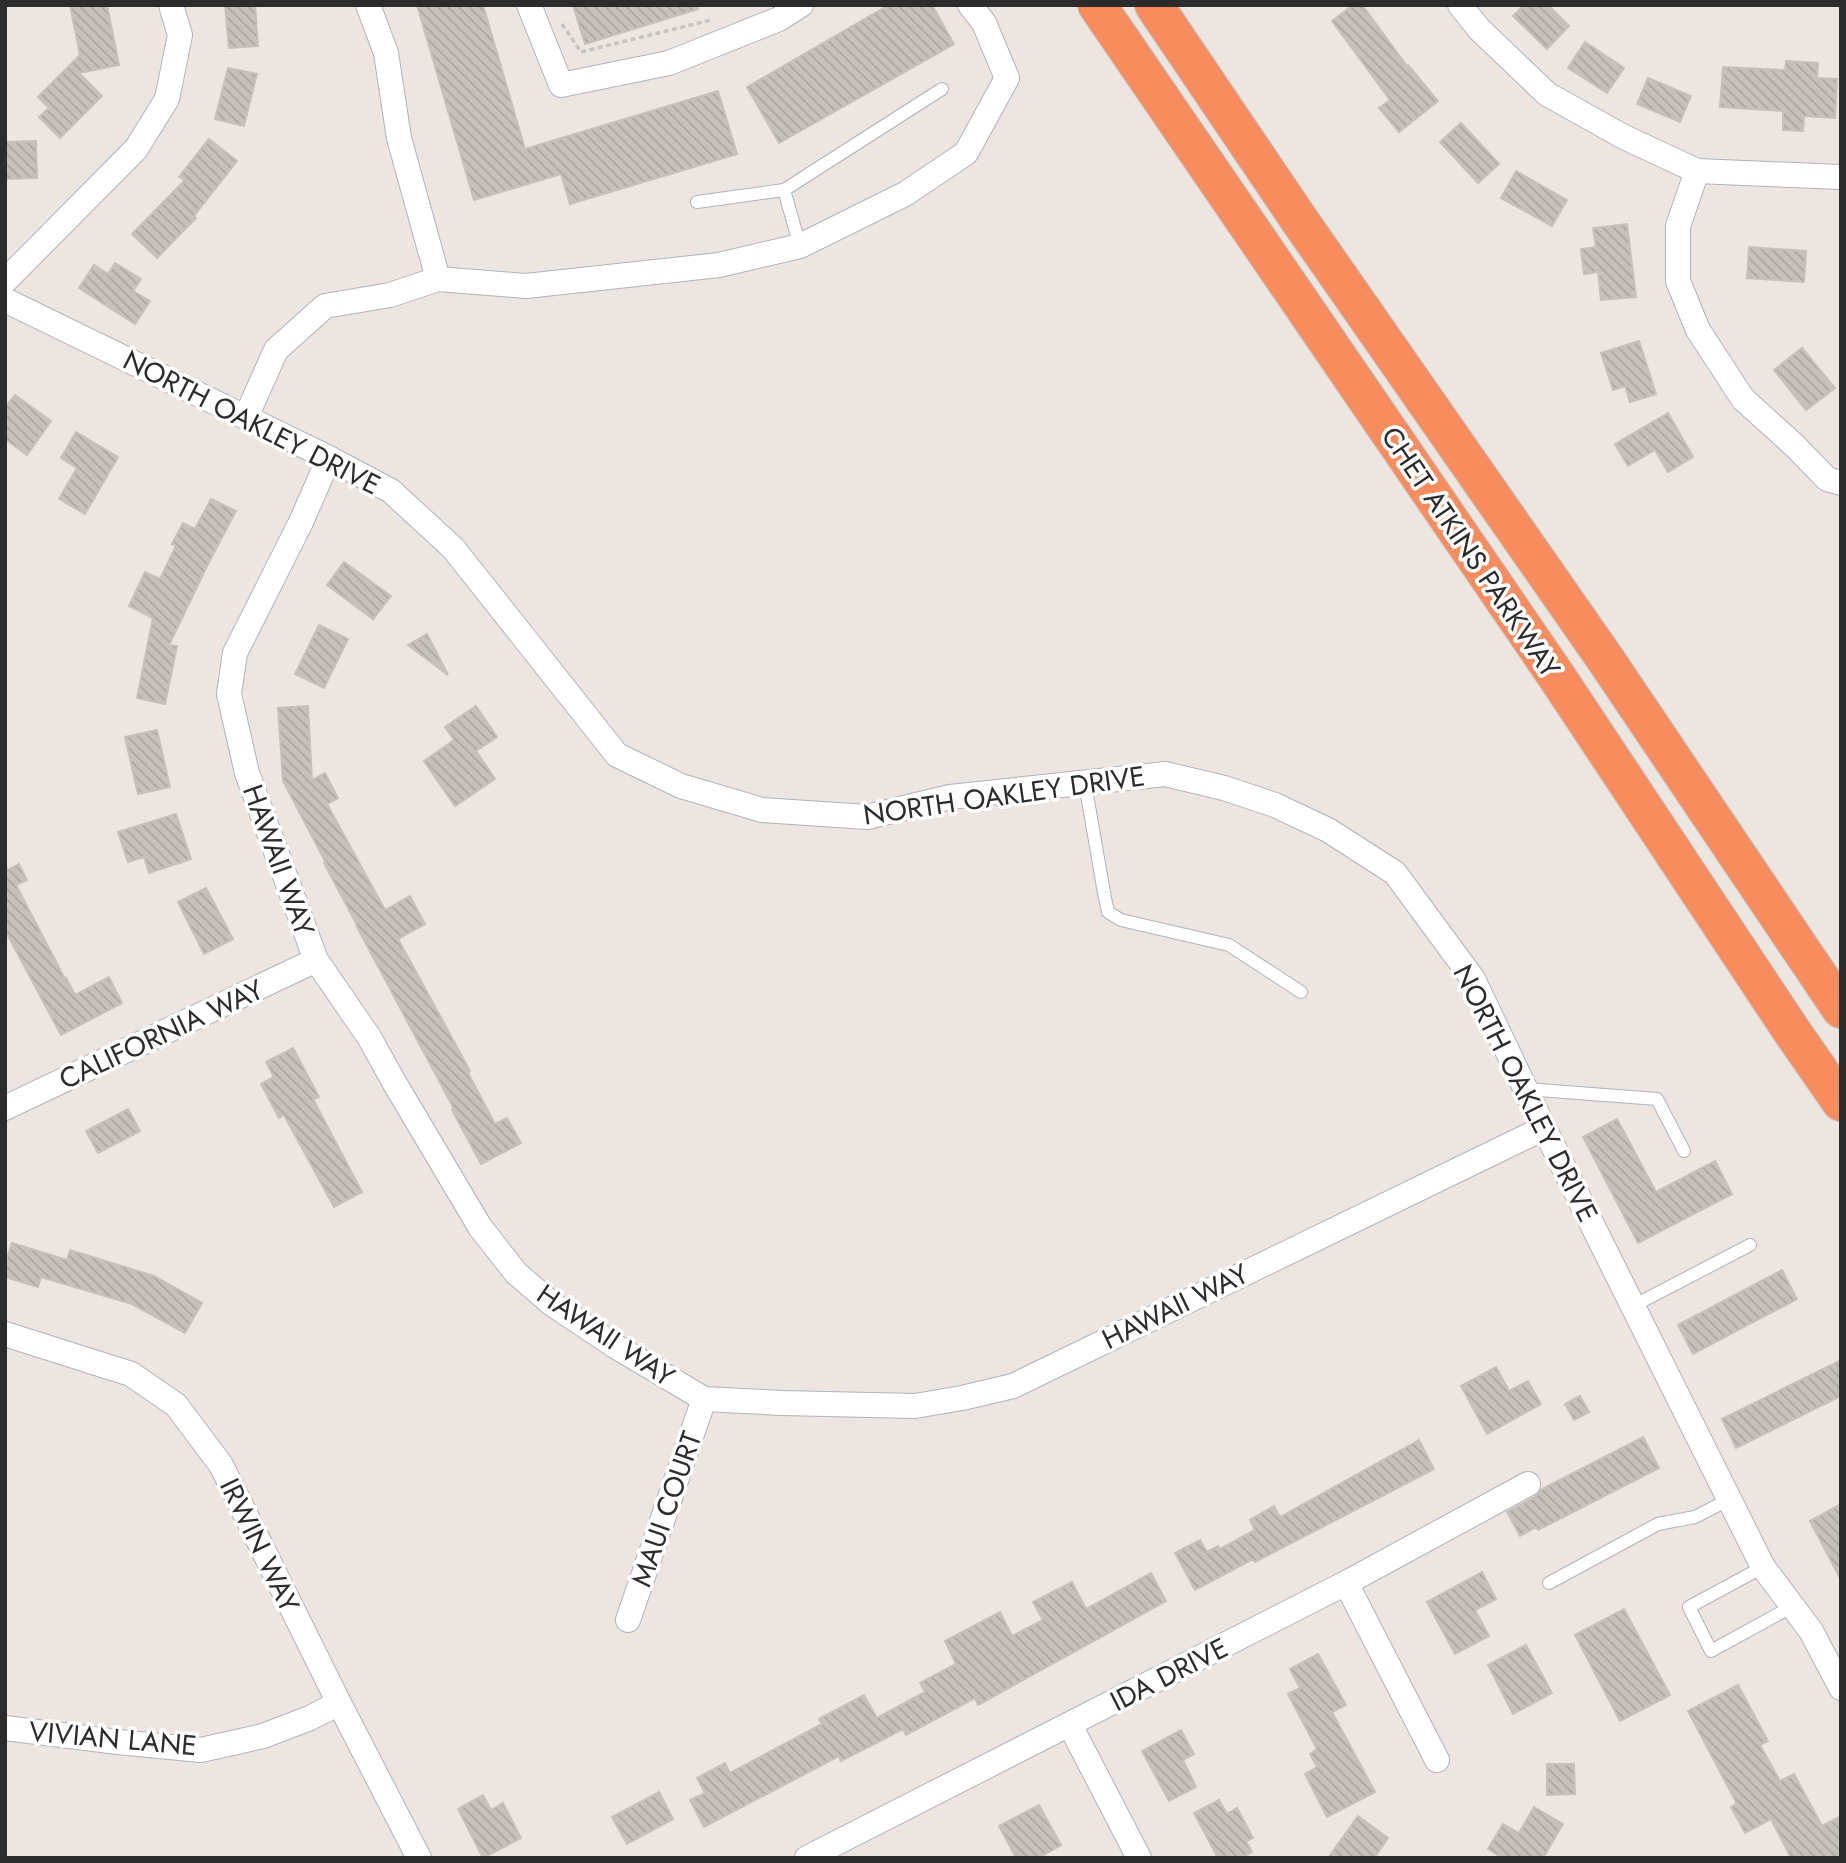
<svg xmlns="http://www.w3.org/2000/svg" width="1846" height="1863" font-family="Jost,sans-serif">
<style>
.building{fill:url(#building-back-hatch);stroke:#c8c0b8;stroke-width:2}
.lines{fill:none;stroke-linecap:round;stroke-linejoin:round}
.lane-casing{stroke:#afb3bc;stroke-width:14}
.street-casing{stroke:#afb3bc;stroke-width:26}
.highway-casing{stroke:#c4c4c4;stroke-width:40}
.path{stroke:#c4c4c4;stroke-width:3.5;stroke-dasharray:5 3.5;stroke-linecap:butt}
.lane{stroke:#fff;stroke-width:12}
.street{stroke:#fff;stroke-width:24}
.highway{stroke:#f78c5f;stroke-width:38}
.labels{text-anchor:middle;stroke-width:7;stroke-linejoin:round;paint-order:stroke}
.street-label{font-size:28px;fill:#2c2c2c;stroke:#fff}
</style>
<defs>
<pattern id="building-back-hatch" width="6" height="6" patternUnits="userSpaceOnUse" patternTransform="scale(1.75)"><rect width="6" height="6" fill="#c6c0ba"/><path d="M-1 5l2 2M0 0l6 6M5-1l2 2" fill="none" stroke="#aaa5a0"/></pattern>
</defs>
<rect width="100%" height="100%" fill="#ede5df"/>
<!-- building -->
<g class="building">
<path d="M70 5H107L119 65 79 73 102 96 60 138 39 117 49 108 38 97 80 55Z"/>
<path d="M225 5H255L258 46 229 48Z"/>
<path d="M417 5H483L525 149 718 91 737 154 570 204 561 174 474 200Z"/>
<path d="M573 5H697L698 9 585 44Z"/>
<path d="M889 5H932L954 44 779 143 747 87Z"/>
<path d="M1353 5H1362L1407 66 1408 65 1438 101 1399 132 1379 108 1390 100 1332 21Z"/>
<path d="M1524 5H1548L1569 26 1547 49 1513 16Z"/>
<path d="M1585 42 1624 68 1607 93 1568 68Z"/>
<path d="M1786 61 1818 63 1817 78 1837 79 1835 118 1804 116 1803 131 1783 130V111L1720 107 1723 67 1785 70Z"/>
<path d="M228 68 257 74 244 126 215 119Z"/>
<path d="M1648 78 1691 96 1680 122 1637 104Z"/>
<path d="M1461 123 1499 164 1478 183 1440 142Z"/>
<path d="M209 139 237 161 194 216 196 218 157 258 132 234 185 180 179 177Z"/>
<path d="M36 141 37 178 5 179V142Z"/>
<path d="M1516 171 1567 200 1552 226 1501 198Z"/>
<path d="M1627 224 1636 297 1601 300 1598 272 1584 274 1581 249 1596 247 1593 228Z"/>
<path d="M1749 247 1806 251 1804 282 1747 278Z"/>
<path d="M115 263 141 279 133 291 150 301 135 324 79 288 94 265 108 274Z"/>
<path d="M1639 341 1656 394 1630 402 1625 386 1613 390 1601 353Z"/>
<path d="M1802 348 1835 388 1806 410 1774 370Z"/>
<path d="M15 395 51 421 27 455 5 439V407Z"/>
<path d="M1668 413 1693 457 1668 472 1655 450 1628 466 1615 444Z"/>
<path d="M76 432 118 457 85 514 59 499 77 468 61 458Z"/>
<path d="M211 499 236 511 209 562 169 645 177 646 165 704 137 698 153 618 129 606 145 572 160 579 176 546 172 544 183 523 195 529Z"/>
<path d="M344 562 391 596 373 619 327 585Z"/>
<path d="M319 625 348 639 324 688 295 674Z"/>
<path d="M427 634 448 675 408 645Z"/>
<path d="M308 706 312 780 325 773 338 798 327 804 385 910 410 896 425 924 398 939 470 1071 468 1073 495 1124 507 1118 521 1143 481 1164 452 1110 454 1109 356 925H357L324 863H326L283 781 278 708Z"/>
<path d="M476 706 497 737 476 751 495 779 455 806 424 761 454 740 445 727Z"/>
<path d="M157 730 170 787 138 794 125 737Z"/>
<path d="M176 814 191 859 149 873 144 857 128 862 118 832Z"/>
<path d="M19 864 27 880 16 885 65 979 66 978 75 995 109 977 122 1003 61 1035 5 930V865L8 870Z"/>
<path d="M206 888 233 939 204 954 178 902Z"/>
<path d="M293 1048 319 1097 313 1099 362 1192 334 1207 284 1115 279 1118 261 1084 274 1077 266 1062Z"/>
<path d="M128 1109 140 1131 98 1153 86 1131Z"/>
<path d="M1617 1119 1656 1192 1715 1161 1732 1194 1638 1243 1583 1137Z"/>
<path d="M12 1243 67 1260 70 1250 154 1276 202 1303 185 1333 132 1304 41 1277 38 1287 5 1277V1264Z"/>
<path d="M1782 1270 1797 1299 1693 1354 1678 1325Z"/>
<path d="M1841 1360V1396L1736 1448 1722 1419Z"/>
<path d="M1496 1367 1509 1391 1528 1381 1541 1404 1487 1434 1461 1386Z"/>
<path d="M1580 1396 1589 1412 1574 1420 1565 1404Z"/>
<path d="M1643 1437 1659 1468 1538 1530 1536 1527 1520 1536 1507 1512 1535 1497 1542 1489Z"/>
<path d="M1419 1440 1434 1469 1255 1562 1253 1559 1195 1590 1175 1553 1200 1540 1207 1552 1218 1546 1220 1549 1255 1530 1250 1520 1274 1506 1280 1517Z"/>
<path d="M1841 1504V1580L1810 1521Z"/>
<path d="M1482 1572 1496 1599 1475 1610 1489 1636 1455 1654 1427 1602Z"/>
<path d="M1151 1573 1166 1601 978 1705 975 1698 906 1735 903 1729 841 1761 839 1756 704 1827 690 1800 705 1793 697 1778 725 1763 730 1773 822 1724 819 1719 864 1695 877 1718 925 1692 920 1683 956 1664 945 1641 1000 1612 1012 1636 1043 1620 1033 1602 1072 1582 1086 1609Z"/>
<path d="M1624 1609 1670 1695 1620 1721 1575 1635Z"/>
<path d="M1526 1645 1552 1693 1513 1714 1488 1665Z"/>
<path d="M1318 1654 1346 1705 1332 1712 1375 1792 1327 1817 1305 1774 1317 1767 1310 1754 1317 1749 1288 1694 1300 1688 1290 1669Z"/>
<path d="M1738 1685 1768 1741 1760 1745 1780 1781 1794 1774 1822 1826 1841 1816V1858H1791L1771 1819 1745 1833 1731 1807 1737 1804 1688 1711Z"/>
<path d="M1181 1730 1194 1754 1183 1760 1196 1787 1169 1801 1142 1751Z"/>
<path d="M1547 1764H1574L1575 1794 1547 1795Z"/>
<path d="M659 1792 673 1819 627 1844 612 1817Z"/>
<path d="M483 1795 491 1810 503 1803 521 1838 483 1858 458 1809Z"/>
<path d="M1219 1800 1227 1814 1237 1808 1253 1838 1246 1841 1252 1852 1241 1858H1218L1194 1813Z"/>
<path d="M1039 1805 1061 1845 1038 1858H1016L999 1826Z"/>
<path d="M1534 1807 1563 1824 1543 1858H1502L1488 1849 1503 1824 1519 1833Z"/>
<path d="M1358 1816 1388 1838 1374 1858H1328Z"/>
</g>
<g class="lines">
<defs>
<g id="lane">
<path d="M697 202 784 190"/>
<path d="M800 246 784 190 942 89"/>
<path d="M1085 783 1104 893 1108 912 1121 920 1229 945 1301 992"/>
<path d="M1526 1089 1657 1099 1684 1151"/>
<path d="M1633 1306 1750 1245"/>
<path d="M1763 1567 1689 1607 1711 1651 1793 1606"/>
<path d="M1549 1583 1658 1524 1695 1517 1730 1499"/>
</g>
<g id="street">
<path d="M368 5 386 53 399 138 438 279"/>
<path d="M529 5 561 85 669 63 779 19 801 5"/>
<path d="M1460 5 1479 29 1547 94 1624 137 1697 171 1841 177"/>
<path d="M1697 171 1678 226V281L1698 330 1743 399 1795 446 1827 479 1841 483"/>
<path d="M5 281 136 149 167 99 180 35 171 5"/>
<path d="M5 300 329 458 391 491 453 548 617 755 681 786 762 810 867 817 950 797 1165 774 1224 788 1275 805 1328 830 1395 873 1473 979 1544 1128 1763 1567 1811 1631 1841 1688"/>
<path d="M246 417 276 350 325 306 390 295 438 279 526 286 719 265 800 246 905 194 966 153 1007 78 984 23 970 5"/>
<path d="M329 458 301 522 235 653 229 694 247 773 316 960 369 1037 394 1082 480 1227 516 1273 552 1304 615 1346 704 1399 782 1403 915 1406 962 1398 1013 1386 1544 1128"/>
<path d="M5 1108 316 960"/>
<path d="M5 1334 131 1374 176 1405 221 1465 339 1703 419 1858"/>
<path d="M1346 1583 1437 1760"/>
<path d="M628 1620 704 1399"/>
<path d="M1070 1725 1139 1858"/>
<path d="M5 1728 118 1742 201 1750 263 1736 310 1718 339 1703"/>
<path d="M807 1858 1346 1583 1528 1484"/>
</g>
<g id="highway">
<path d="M1097 5 1557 677 1791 1030 1841 1102"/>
<path d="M1154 5 1300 221 1606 660 1841 1009"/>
</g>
</defs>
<!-- lane casing -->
<use href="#lane" class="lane-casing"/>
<!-- street casing -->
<use href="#street" class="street-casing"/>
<!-- highway casing -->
<use href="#highway" class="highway-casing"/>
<!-- path -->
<path class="path" d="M562 24 581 52 711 20"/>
<!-- lane -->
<use href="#lane" class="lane"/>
<!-- street -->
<use href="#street" class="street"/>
<!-- highway -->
<use href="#highway" class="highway"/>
</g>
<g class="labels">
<!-- street labels -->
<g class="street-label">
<text transform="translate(252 422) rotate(27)" y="10">NORTH OAKLEY DRIVE</text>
<text transform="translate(1471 552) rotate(56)" y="10">CHET ATKINS PARKWAY</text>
<text transform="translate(1004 795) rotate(-8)" y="10">NORTH OAKLEY DRIVE</text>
<text transform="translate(279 860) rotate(70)" y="10">HAWAII WAY</text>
<text transform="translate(161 1034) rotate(-25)" y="10">CALIFORNIA WAY</text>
<text transform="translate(1526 1093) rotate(63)" y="10">NORTH OAKLEY DRIVE</text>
<text transform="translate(1175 1306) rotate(-26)" y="10">HAWAII WAY</text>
<text transform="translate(606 1335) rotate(34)" y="10">HAWAII WAY</text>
<text transform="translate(666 1509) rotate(-71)" y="10">MAUI COURT</text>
<text transform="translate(260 1545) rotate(64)" y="10">IRWIN WAY</text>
<text transform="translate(1169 1674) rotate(-27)" y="10">IDA DRIVE</text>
<text transform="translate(113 1738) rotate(5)" y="10">VIVIAN LANE</text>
</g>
</g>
<!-- border -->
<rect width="1846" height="1863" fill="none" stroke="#2c2c2c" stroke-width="14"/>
</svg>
